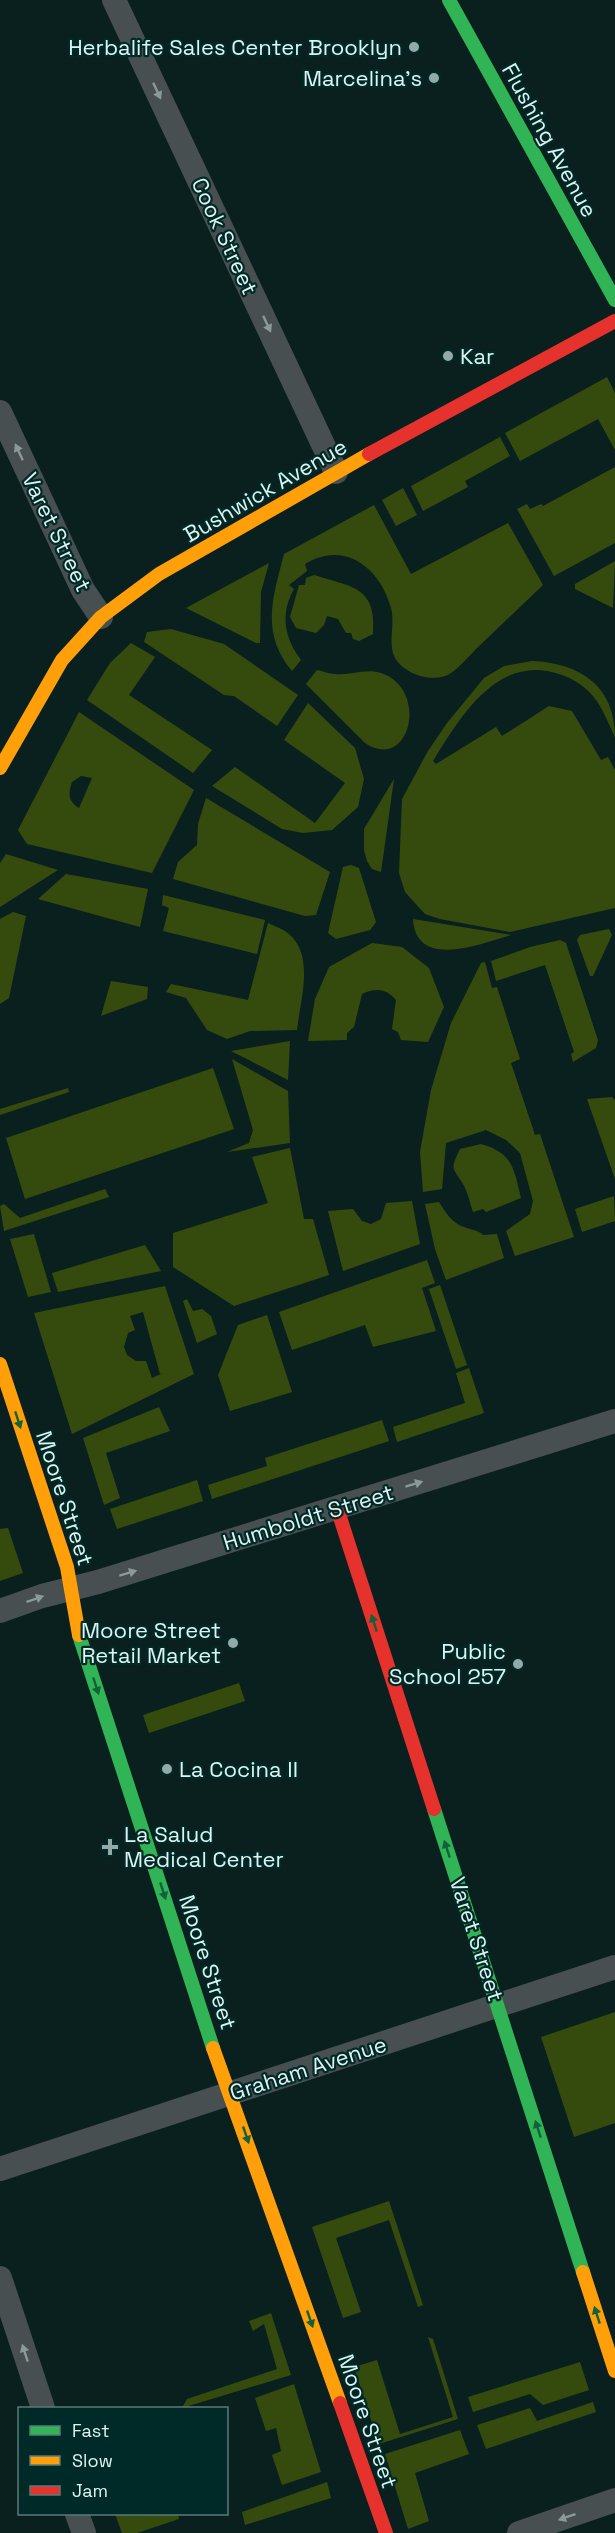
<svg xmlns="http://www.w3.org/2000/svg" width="615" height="2533" font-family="'Space Grotesk',sans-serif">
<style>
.green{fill:#354b0e;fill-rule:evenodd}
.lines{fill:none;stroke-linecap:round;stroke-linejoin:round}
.street{stroke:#474f50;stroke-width:24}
.fast{stroke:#30b455;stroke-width:14}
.slow{stroke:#ff9f0a;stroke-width:14}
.jam{stroke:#e5322d;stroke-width:14}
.oneway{fill:#8b9999}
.oneway2{fill:#136139}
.poi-dot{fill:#94aaa8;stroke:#002a27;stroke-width:2}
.labels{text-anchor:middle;stroke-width:4.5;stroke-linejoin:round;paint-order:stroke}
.poi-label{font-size:22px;fill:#dff4f2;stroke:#002a27;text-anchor:end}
.street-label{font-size:22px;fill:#dff4f2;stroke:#002a27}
</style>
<rect width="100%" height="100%" fill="#0a201f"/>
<!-- green -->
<g class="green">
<path d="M607 377 615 393V450L598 419 520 461 505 433Z"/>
<path d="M500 437 510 456 465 481 468 487 423 511 411 486Z"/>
<path d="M615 467V543L554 576 517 509 527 504 530 509 541 504 543 506Z"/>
<path d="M403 488 417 515 396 526 382 500Z"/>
<path d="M374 505 411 574 508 523 543 585C521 606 499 627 477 648 469 656 460 667 451 673 433 685 399 673 393 653 389 638 395 623 391 608 380 568 345 540 305 564L307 571 289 585 294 589C280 614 284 638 301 660L292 671C260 633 273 597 284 554Z"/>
<path d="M615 561 613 608 575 589V584Z"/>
<path d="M269 563 261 592 260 643H256L186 608Z"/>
<path d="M314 575C350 587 377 585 373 634L359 641 353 639 351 633H346L338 619 327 616 324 625 316 633 296 628 290 617 299 585H305L306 578Z"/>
<path d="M171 629 224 644 298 695 277 726 234 696 224 695 144 642 147 632Z"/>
<path d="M131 643 155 657 129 695 212 750 193 773 87 700 110 663Z"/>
<path d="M532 661C580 663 615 686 615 737 609 725 604 711 596 700 587 687 574 679 559 674 498 653 460 717 433 761L436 764 496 727 502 736 549 706 572 711 601 760 608 757 615 770V908L510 932 440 919 425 914 405 892 399 873 402 799 428 751 447 723 484 678 504 666Z"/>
<path d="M317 670C323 671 329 674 335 674 355 676 369 665 390 677 427 700 407 771 365 743L306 684Z"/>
<path d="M308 703 355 748 364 779 358 807 332 830 303 833 282 829 212 786 235 767 315 823 345 783 284 740Z"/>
<path d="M79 712 194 790 152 873 27 844 18 830ZM81 776 92 778 79 808C68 801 68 794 72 782Z"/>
<path d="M394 779 381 872 372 869 367 861 364 850V829Z"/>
<path d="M206 798 330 872 316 915 305 916 173 879 178 862 197 845 198 824Z"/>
<path d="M6 854 58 870 0 907V863Z"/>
<path d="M351 865 359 868 376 922 370 930 336 939 328 933 343 867Z"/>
<path d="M66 874 148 889 140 927 38 899Z"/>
<path d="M163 895 265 920 257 954 163 931 169 908 162 905Z"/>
<path d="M13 912 26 916 9 998 0 1004V919Z"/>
<path d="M413 919 511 935C483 943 416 971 413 919Z"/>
<path d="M268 923C274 926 283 929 289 934 315 956 300 1001 297 1030L250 1031 227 1039 207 1030 186 998 166 992 171 984 248 1000Z"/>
<path d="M609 929 612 935 593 976H590L577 940 580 935Z"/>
<path d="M560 940 566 943 598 1040 596 1048 573 1062 571 1054 574 1052 545 965 496 981 491 961 530 947Z"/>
<path d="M372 943 402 947 429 968 444 1007 428 1042 401 1040 398 1032 392 1029 396 1000C386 988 375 988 362 994L354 1027 347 1033V1040L308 1041 315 999 329 967Z"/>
<path d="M485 962 492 988 497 987 520 1059 511 1063 535 1135 540 1134 574 1237 515 1256 506 1231 530 1214 533 1201 520 1153 506 1140 486 1130 446 1143 442 1189 423 1192 420 1152 431 1090 451 1023 481 963Z"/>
<path d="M111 981 148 987 147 999 101 1016Z"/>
<path d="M290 1041 288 1080 231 1051Z"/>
<path d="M232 1059 288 1091 290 1143 227 1152 249 1143 253 1130Z"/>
<path d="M213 1068 234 1129 25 1199 6 1138Z"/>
<path d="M68 1088 69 1092 0 1115V1109Z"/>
<path d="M612 1097 615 1100V1179L587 1099Z"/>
<path d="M481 1144C513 1153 514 1169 521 1198L486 1212 483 1209 473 1212C470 1204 468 1192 463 1184 452 1166 450 1170 460 1149Z"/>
<path d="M290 1148 304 1219H313L329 1275 234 1306 173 1267V1233L268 1203 252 1157Z"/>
<path d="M105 1189 109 1197 4 1231 0 1206 4 1204 20 1218Z"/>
<path d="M614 1196 615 1221 582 1232 575 1209Z"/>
<path d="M412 1201 420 1244 343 1271 328 1211 353 1209 362 1221 371 1224 381 1219 386 1203Z"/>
<path d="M439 1202C445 1212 452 1223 464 1227 471 1230 478 1230 483 1235L497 1234 504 1258 446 1280 435 1249 425 1204Z"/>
<path d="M34 1234 51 1292 28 1297 10 1239Z"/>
<path d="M145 1245 161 1271 58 1292 52 1273Z"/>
<path d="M427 1260 435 1283 422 1288 436 1331 373 1347 365 1325 292 1350 279 1312Z"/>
<path d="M440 1285 467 1365 456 1369 429 1289Z"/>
<path d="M165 1286 194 1374 72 1434 34 1313ZM143 1312 160 1374 163 1373 152 1378 146 1361H136L127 1355 124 1347 128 1333 135 1330 130 1316Z"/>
<path d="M187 1299 193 1311 202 1309 211 1316 217 1334 197 1343 183 1301Z"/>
<path d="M267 1315 292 1392 230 1411 218 1375 238 1325Z"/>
<path d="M469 1368 484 1413 397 1442 393 1427 465 1403 456 1373Z"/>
<path d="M159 1407 170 1431 106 1453 120 1498 104 1505 83 1438Z"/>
<path d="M382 1420 389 1441 212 1499 208 1485 267 1466 265 1458Z"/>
<path d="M197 1480 203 1501 117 1529 110 1509Z"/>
<path d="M8 1528 23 1573 0 1581V1529Z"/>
<path d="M239 1683 245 1701 149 1733 143 1715Z"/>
<path d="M615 2012V2123L574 2137 541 2037Z"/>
<path d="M389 2201 423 2305 418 2307 389 2220 336 2238 361 2312 343 2318 312 2227Z"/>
<path d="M271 2313 291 2375 182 2408 187 2399 277 2369 264 2324 253 2331 249 2321Z"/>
<path d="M428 2337 433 2339 458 2419 379 2444 354 2367 377 2360 400 2434 453 2417Z"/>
<path d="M580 2362 589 2390 543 2405 530 2394 473 2412 468 2397Z"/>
<path d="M294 2384 321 2472 282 2485 272 2455 281 2451 276 2428 266 2431 255 2398Z"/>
<path d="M593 2402 596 2412 486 2449 477 2425 530 2408 537 2421Z"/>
<path d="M460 2430 469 2454 415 2473 429 2521 408 2529 385 2454Z"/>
<path d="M327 2482 331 2498 245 2525 242 2512Z"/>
<path d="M115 2514H178L179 2519 137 2533H122Z"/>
</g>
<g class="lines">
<!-- street -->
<g class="street">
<path d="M114 0 336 472"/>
<path d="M0 412 83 590 101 617"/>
<path d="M0 1611 42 1596 98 1582 615 1421"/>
<path d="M0 2169 615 1967"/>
<path d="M0 2278 43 2408"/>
<path d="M77 2514 84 2533"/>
<path d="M519 2533 615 2500"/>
</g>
<!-- fast -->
<g class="fast">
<path d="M449 0 615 300"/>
<path d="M79 1635 213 2048"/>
<path d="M434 1809 583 2272"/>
</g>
<!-- slow -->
<g class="slow">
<path d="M0 768 62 660 101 617 159 574 369 454"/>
<path d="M0 1364 67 1567 79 1635"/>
<path d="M213 2048 340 2403"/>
<path d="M583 2272 615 2371"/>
</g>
<!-- jam -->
<g class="jam">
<path d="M369 454 615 321"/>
<path d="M337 1508 434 1809"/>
<path d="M340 2403 386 2533"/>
</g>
</g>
<!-- one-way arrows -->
<defs><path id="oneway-solid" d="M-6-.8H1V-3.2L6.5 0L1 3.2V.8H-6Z" transform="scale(1.5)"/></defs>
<g class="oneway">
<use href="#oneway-solid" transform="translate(157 91) rotate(65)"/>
<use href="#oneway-solid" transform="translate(267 324) rotate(65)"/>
<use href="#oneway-solid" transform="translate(19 452) rotate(-115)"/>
<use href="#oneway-solid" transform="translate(414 1484) rotate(-17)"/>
<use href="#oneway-solid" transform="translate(128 1573) rotate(-17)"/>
<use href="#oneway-solid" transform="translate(35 1599) rotate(-19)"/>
<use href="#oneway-solid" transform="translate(25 2353) rotate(-108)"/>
<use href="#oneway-solid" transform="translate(567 2517) rotate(161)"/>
</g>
<g class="oneway2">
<use href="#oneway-solid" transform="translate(18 1420) rotate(72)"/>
<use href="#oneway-solid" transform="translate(374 1623) rotate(-108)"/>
<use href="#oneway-solid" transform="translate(96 1686) rotate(72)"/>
<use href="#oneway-solid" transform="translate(447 1849) rotate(-108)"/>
<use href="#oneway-solid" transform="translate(163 1891) rotate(72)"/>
<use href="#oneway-solid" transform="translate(538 2129) rotate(-108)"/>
<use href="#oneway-solid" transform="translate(246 2135) rotate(71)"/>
<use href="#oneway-solid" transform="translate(597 2315) rotate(-108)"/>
<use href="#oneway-solid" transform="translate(310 2319) rotate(71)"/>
</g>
<!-- markers -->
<g class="poi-dot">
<circle cx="414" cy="47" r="6"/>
<circle cx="434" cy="78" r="6"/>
<circle cx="448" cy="356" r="6"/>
<circle cx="233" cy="1643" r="6"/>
<circle cx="518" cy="1664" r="6"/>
<circle cx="167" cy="1769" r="6"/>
<path d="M107 1838h6v6h6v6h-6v6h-6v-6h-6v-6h6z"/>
</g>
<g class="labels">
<!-- poi labels -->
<g class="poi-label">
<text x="402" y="55">Herbalife Sales Center Brooklyn</text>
<text x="422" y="86">Marcelina's</text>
<text x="460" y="364" text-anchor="start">Kar</text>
<text x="221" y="1638">Moore Street<tspan x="221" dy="25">Retail Market</tspan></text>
<text x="506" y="1659">Public<tspan x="506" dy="25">School 257</tspan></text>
<text x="179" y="1777" text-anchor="start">La Cocina II</text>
<text x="124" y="1842" text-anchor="start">La Salud<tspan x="124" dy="25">Medical Center</tspan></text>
</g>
<!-- street labels -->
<g class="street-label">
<text transform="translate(550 140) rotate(61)" y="8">Flushing Avenue</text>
<text transform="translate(225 236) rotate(65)" y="8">Cook Street</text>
<text transform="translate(265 490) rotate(-30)" y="8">Bushwick Avenue</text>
<text transform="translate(57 532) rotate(64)" y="8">Varet Street</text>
<text transform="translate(65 1498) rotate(72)" y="8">Moore Street</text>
<text transform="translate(308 1517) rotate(-17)" y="8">Humboldt Street</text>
<text transform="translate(477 1939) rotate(72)" y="8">Varet Street</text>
<text transform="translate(208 1962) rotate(72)" y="8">Moore Street</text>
<text transform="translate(308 2068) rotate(-18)" y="8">Graham Avenue</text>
<text transform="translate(368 2421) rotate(71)" y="8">Moore Street</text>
</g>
</g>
<!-- legend -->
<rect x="18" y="2407" width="210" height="108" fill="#002a27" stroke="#597b78" stroke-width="1.5"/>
<rect x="30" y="2426" width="30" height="9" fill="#30b455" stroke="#597b78" stroke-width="1.5"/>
<text x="72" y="2437" font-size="18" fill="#dff4f2">Fast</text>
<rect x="30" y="2456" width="30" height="9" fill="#ff9f0a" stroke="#597b78" stroke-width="1.5"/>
<text x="72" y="2467" font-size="18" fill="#dff4f2">Slow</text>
<rect x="30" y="2486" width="30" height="9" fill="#e5322d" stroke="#597b78" stroke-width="1.5"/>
<text x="72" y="2497" font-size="18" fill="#dff4f2">Jam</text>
</svg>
